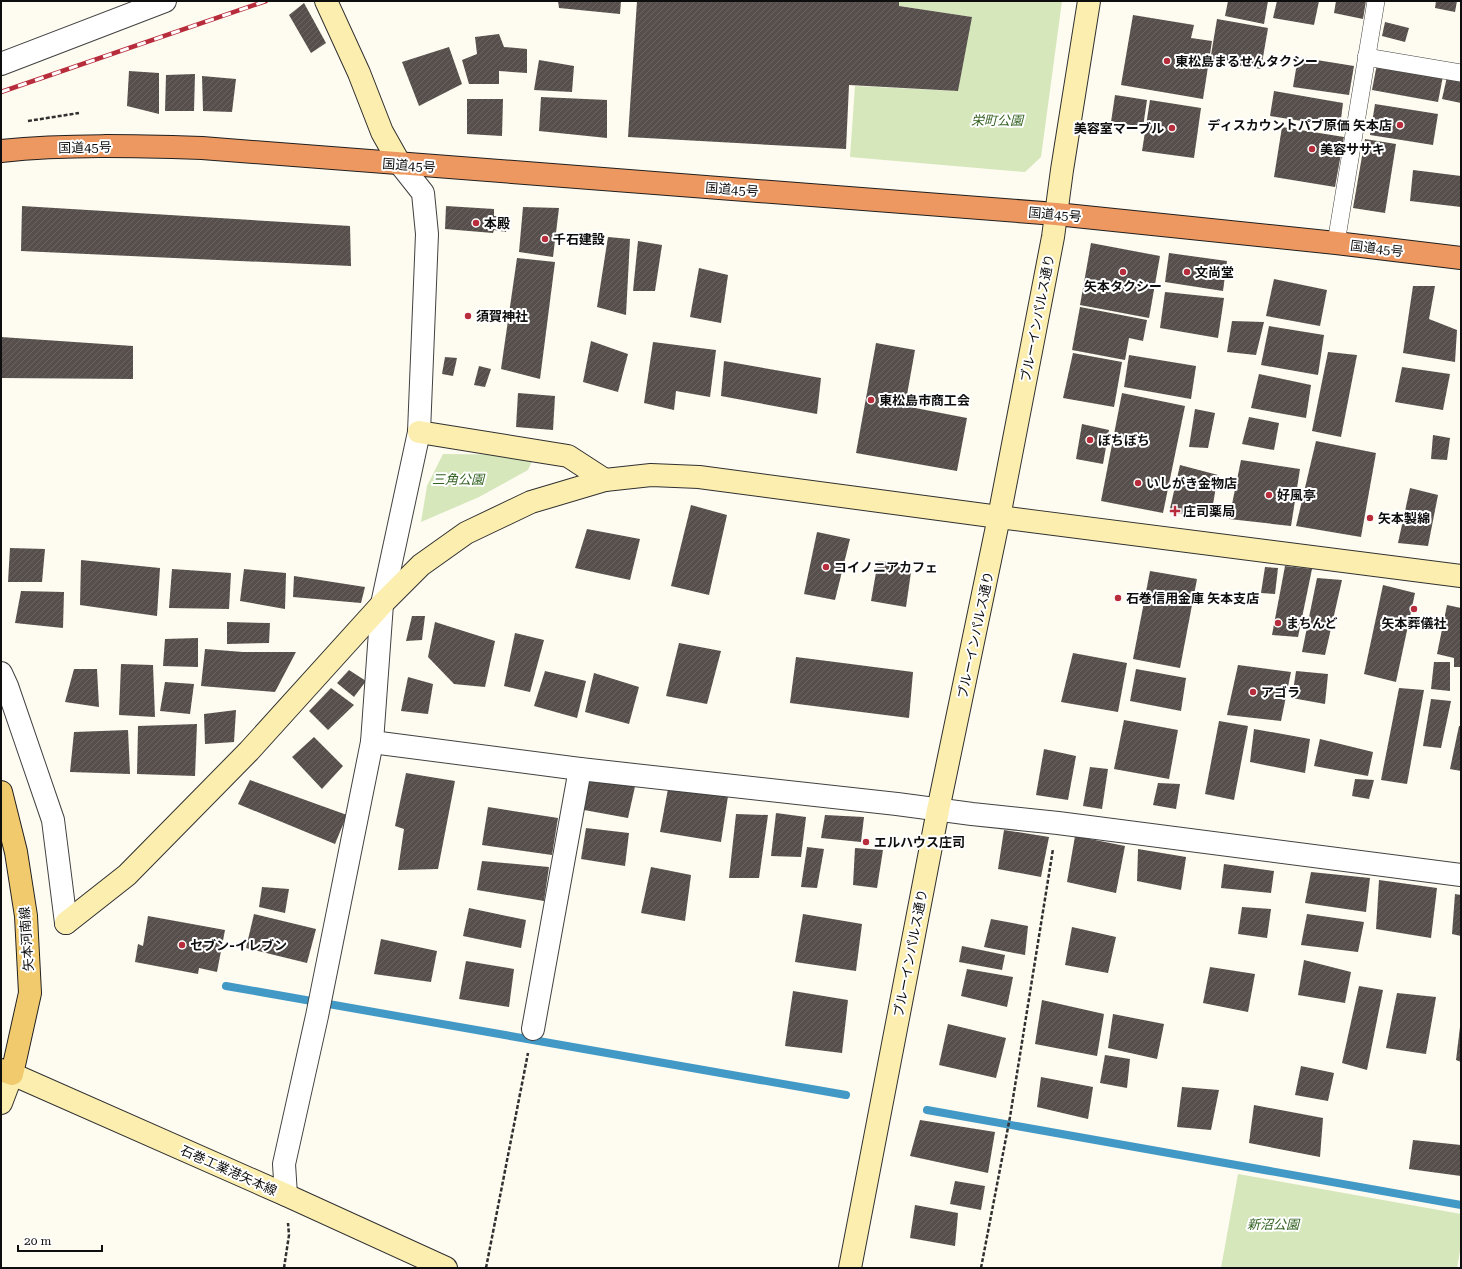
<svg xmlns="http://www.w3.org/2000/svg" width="1462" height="1269" font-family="'Roboto Serif','Noto Sans JP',serif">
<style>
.grass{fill:#d5e7bb}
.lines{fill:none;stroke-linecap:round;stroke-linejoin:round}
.stream{stroke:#4299c6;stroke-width:8}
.building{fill:url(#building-hatch)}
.lane-casing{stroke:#414141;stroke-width:18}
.street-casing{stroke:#414141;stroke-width:24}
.secondary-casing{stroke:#303030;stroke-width:24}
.primary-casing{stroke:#1f1f1f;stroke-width:24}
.highway-casing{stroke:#1f1f1f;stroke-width:24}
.path{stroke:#303030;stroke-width:2.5;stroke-dasharray:4 2;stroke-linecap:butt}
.lane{stroke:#fff;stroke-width:17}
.street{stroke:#fff;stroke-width:22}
.secondary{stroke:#fbeeaf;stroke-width:22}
.primary{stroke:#f1ca6d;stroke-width:22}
.highway{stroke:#ed9860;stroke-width:22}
.rail-casing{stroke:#b82d3c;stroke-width:4.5}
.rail{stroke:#fff;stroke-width:3;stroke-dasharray:9;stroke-linecap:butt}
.poi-dot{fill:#b82d3c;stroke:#fff;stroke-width:1.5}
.labels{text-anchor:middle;stroke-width:4;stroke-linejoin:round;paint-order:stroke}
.poi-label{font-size:13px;font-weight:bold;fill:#0e0e0e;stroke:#fff;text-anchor:start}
.park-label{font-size:13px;font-style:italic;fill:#336322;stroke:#fff}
.street-label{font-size:13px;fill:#0e0e0e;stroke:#fff}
</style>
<defs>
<pattern id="building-hatch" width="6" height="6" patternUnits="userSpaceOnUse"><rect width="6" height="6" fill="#564f4b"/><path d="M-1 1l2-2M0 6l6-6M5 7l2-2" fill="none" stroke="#696461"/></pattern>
</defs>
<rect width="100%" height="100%" fill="#fefbf0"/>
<!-- grass -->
<g class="grass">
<path d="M899 1H1062L1041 157 1025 172 850 157 855 86 958 91 971 17 899 6Z"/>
<path d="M443 454 535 455 528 470 479 497 421 522 427 486Z"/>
<path d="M1238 1174 1461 1214V1245L1457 1268H1221Z"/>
</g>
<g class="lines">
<!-- stream -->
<g class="stream">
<path d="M226 986 846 1095"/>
<path d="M927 1110 1461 1205"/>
</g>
</g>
<!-- building -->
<g class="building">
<path d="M558 1H621L620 14 559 8Z"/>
<path d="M637 1H899V6L972 17 958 91 849 85 846 149 628 137Z"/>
<path d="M1228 1H1268L1264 24 1225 16Z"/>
<path d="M1277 1H1319L1314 25 1273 18Z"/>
<path d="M1336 1H1366L1363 19 1334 13Z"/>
<path d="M1436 1H1457L1455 12 1435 8Z"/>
<path d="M304 3 326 43 311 53 289 15Z"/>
<path d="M1133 15 1194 25 1191 38 1212 41 1203 99 1121 85Z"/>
<path d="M1217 19 1268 28 1261 69 1210 61Z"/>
<path d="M1385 22 1409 28 1405 42 1382 36Z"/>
<path d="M499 34 504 47 527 49V73L499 71V84H469L462 60 477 54 475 37Z"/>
<path d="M449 47 462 84 419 106 402 62Z"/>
<path d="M1298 57 1354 66 1349 95 1293 87Z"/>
<path d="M539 60 574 66 572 92 534 90Z"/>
<path d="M1377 64 1443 76 1438 102 1372 90Z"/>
<path d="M129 71 159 73V114L127 106Z"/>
<path d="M195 74 194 111H165L166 75Z"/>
<path d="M202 76 236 79 232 112 203 111Z"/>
<path d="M1447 77 1461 80V103L1442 99Z"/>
<path d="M1274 91 1343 103 1340 127 1270 116Z"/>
<path d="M1115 95 1147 100 1143 127 1111 122Z"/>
<path d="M541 97 607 100V138L539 131Z"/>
<path d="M467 99H503L502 136 467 134Z"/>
<path d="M1150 100 1201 108 1194 158 1142 151Z"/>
<path d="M1375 104 1438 114 1433 145 1370 135Z"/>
<path d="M1282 127 1344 137 1335 187 1274 177Z"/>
<path d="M1365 139 1396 144 1385 213 1353 208Z"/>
<path d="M1413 170 1461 176V207L1410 201Z"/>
<path d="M22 206 350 226 351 266 21 251Z"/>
<path d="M446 206 494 209V216L508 217 506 232 494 230 493 233 445 229Z"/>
<path d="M523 207 559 208 553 257 519 252Z"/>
<path d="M608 237 630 239 626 315 597 307Z"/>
<path d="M638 241 662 245 655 291H633Z"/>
<path d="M1091 243 1160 256 1149 318 1080 305Z"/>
<path d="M1169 253 1227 261 1223 291 1165 282Z"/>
<path d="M517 258 555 262 540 379 501 369Z"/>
<path d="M699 268 728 275 721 323 690 317Z"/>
<path d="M1274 279 1327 290 1320 326 1266 316Z"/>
<path d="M1413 286H1435L1429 319 1457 330 1455 362 1403 353Z"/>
<path d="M1165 292 1224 298 1218 338 1160 328Z"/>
<path d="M1080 307 1147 320 1143 341 1129 338 1125 360 1072 350Z"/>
<path d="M1232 321 1264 322 1256 355 1227 352Z"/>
<path d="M1269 326 1324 335 1318 375 1261 365Z"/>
<path d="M1 337 133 346V379L1 378Z"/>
<path d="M591 341 628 354 618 392 583 382Z"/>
<path d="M653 342 716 350 710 397 676 391 674 410 644 403Z"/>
<path d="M876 343 915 350 905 406 967 418 957 471 856 453Z"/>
<path d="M1328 352 1357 355 1341 437 1312 431Z"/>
<path d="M1073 353 1122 362 1114 407 1063 398Z"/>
<path d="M1129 355 1196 366 1191 399 1124 387Z"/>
<path d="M445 357 457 358 453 376 442 374Z"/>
<path d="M724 361 821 378 817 414 721 396Z"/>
<path d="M479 366 491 369 485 387 474 385Z"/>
<path d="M1402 367 1450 374 1443 410 1395 402Z"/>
<path d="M1259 374 1311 385 1306 418 1251 408Z"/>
<path d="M518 393 555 396 553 430 516 427Z"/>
<path d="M1122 393 1185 406 1163 513 1101 501Z"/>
<path d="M1195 409 1215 413 1208 448 1189 447Z"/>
<path d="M1249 417 1279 423 1274 450 1242 444Z"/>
<path d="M1082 424 1109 430 1103 464 1076 459Z"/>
<path d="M1433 435 1450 438 1447 460 1431 459Z"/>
<path d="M1316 441 1376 453 1361 537 1296 526Z"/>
<path d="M1241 460 1300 469 1291 526 1229 519Z"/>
<path d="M1180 465 1218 475 1211 516 1169 513Z"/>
<path d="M1410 488 1438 495 1428 546 1398 543Z"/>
<path d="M691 505 727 515 709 595 671 586Z"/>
<path d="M587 529 640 539 630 580 575 568Z"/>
<path d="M817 532 850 539 835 600 804 594Z"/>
<path d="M10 548 45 549 42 582H8Z"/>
<path d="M81 560 160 568 157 616 80 605Z"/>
<path d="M878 561 912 565 906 607 871 601Z"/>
<path d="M1285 566 1312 569 1298 637 1272 635Z"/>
<path d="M1265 567 1278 568 1275 594 1261 593Z"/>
<path d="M172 569 231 573 229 609 169 608Z"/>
<path d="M244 569 286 573 285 609 240 601Z"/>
<path d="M1150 571 1197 579 1180 668 1133 659Z"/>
<path d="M294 576 365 587 361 603 293 597Z"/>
<path d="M1317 578 1342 580 1325 655 1302 652Z"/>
<path d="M1383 585 1415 593 1396 682 1364 674Z"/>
<path d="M21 591 64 592 63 628 15 623Z"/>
<path d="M1447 605 1461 608V667H1454V658L1437 654Z"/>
<path d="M412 616H425L422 640 406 641Z"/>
<path d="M227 622 270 623 269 643 227 644Z"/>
<path d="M435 622 495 641 485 687 454 684 428 657Z"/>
<path d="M515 633 544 640 530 692 504 686Z"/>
<path d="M198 638V667L163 666 165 639Z"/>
<path d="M679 643 721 651 707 704 666 696Z"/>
<path d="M205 649 243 652H296L275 692 201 686Z"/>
<path d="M1073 653 1127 663 1118 712 1061 702Z"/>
<path d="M796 657 913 672 909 718 790 703Z"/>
<path d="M1434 662H1450V691L1431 689Z"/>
<path d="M121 664 153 665 155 717 119 715Z"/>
<path d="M1238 665 1291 672 1281 721 1227 715Z"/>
<path d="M74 669H97L99 707 65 702Z"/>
<path d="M1136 669 1186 678 1181 711 1130 701Z"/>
<path d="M349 670 366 681 354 697 337 683Z"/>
<path d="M545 671 586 681 577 718 534 706Z"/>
<path d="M1296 671 1328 674 1325 704 1292 698Z"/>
<path d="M594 673 639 687 629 724 585 712Z"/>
<path d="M408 677 433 684 428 714 401 711Z"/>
<path d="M165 682 194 684 190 714 160 711Z"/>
<path d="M331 688 354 705 328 730 309 711Z"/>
<path d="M1399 688 1424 690 1407 784 1381 780Z"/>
<path d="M1431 699 1451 701 1441 748 1423 746Z"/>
<path d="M236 710 234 742 205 744 204 714Z"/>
<path d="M1124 720 1178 730 1169 779 1114 769Z"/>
<path d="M1219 721 1248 726 1234 800 1205 794Z"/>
<path d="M197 724 195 776 137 774 138 726Z"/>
<path d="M1459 726H1461V771L1450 769Z"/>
<path d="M1254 729 1310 739 1305 773 1250 762Z"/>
<path d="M128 730 130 774 70 772 74 732Z"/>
<path d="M314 737 343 766 322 789 292 757Z"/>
<path d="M1320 739 1373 752 1368 776 1314 766Z"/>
<path d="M1044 749 1076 756 1068 800 1036 795Z"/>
<path d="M1090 767 1108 769 1102 809 1083 806Z"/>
<path d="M406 773 455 781 438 869 398 870 404 829 395 826Z"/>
<path d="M589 775 636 782 628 818 584 810Z"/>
<path d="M1355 779 1374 780 1369 799 1352 796Z"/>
<path d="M250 780 347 815 335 844 238 804Z"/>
<path d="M1158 783 1180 784 1176 809 1153 805Z"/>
<path d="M668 789 728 796 721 842 660 832Z"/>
<path d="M488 807 558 818 552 855 482 845Z"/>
<path d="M776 813 806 817 801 857 771 856Z"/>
<path d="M736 814 768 815 759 878H729Z"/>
<path d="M825 815 864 817 861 842 821 838Z"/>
<path d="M586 828 629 833 625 866 581 859Z"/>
<path d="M1004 830 1049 837 1041 877 998 869Z"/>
<path d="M1075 836 1125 846 1116 893 1067 882Z"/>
<path d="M807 847 824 849 817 888 801 887Z"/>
<path d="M855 848 883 850 877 888 853 885Z"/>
<path d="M1138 849 1186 857 1181 890 1137 881Z"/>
<path d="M482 861 549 867 544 901 477 890Z"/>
<path d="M1224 864 1274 871 1271 893 1221 888Z"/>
<path d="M651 867 691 875 685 921 641 913Z"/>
<path d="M1311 872 1370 878 1366 912 1305 903Z"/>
<path d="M1379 880 1437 888 1431 938 1376 929Z"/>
<path d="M262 887 289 889 285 913 259 907Z"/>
<path d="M1455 894 1461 895V936L1452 934Z"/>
<path d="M1242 907 1271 909 1267 938 1238 934Z"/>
<path d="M469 908 526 920 521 948 463 936Z"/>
<path d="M254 914 316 929 307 963 246 948Z"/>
<path d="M803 914 862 924 856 971 795 962Z"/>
<path d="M1307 914 1364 922 1358 952 1301 945Z"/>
<path d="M148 916 225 930 217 972 199 968 198 974 135 962 138 944 143 946Z"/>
<path d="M991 919 1028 926 1025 955 984 947Z"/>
<path d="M1072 927 1116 937 1108 973 1065 965Z"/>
<path d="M381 939 437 951 431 982 374 974Z"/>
<path d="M962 946 1005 955 1002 970 959 962Z"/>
<path d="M1304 960 1351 972 1345 1003 1298 995Z"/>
<path d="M466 961 514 969 509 1007 459 999Z"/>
<path d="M1210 967 1255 974 1248 1012 1203 1003Z"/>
<path d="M967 969 1013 977 1007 1007 961 996Z"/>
<path d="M1359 986 1383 990 1367 1070 1342 1063Z"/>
<path d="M793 991 848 1000 842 1053 785 1046Z"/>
<path d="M1397 993 1436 997 1426 1054 1386 1048Z"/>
<path d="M1042 1000 1104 1014 1097 1056 1035 1044Z"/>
<path d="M1113 1014 1164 1024 1157 1059 1108 1048Z"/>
<path d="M948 1024 1006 1038 996 1078 939 1065Z"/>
<path d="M1460 1027H1461V1062L1456 1060Z"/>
<path d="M1105 1055 1130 1059 1127 1088 1100 1083Z"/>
<path d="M1301 1066 1334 1073 1328 1101 1295 1095Z"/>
<path d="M1041 1077 1093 1087 1088 1119 1037 1107Z"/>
<path d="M1182 1087 1219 1090 1211 1130 1177 1127Z"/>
<path d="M1254 1105 1323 1118 1320 1157 1249 1143Z"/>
<path d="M920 1120 995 1132 988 1173 910 1156Z"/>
<path d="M1413 1140 1461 1145V1176L1409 1169Z"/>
<path d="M955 1181 985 1186 981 1210 950 1204Z"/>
<path d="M915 1205 958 1213 955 1246 910 1238Z"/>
</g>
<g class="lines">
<defs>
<g id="lane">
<path d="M1366 57 1461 73"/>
<path d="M1336 243 1376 1"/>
</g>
<g id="street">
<path d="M1 64 165 1"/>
<path d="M1 673 7 686 53 820 66 923"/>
<path d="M372 742 580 769 897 804 972 814 1058 823 1461 875"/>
<path d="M533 1029 580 769"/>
<path d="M286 1195 284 1164 317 1016 372 742 382 604 419 432 427 234 423 193 400 164"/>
</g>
<g id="secondary">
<path d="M326 1 359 73 382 132 400 164"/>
<path d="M419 432 568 456 605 480"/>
<path d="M66 923 127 875 249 751 382 604 421 565 466 533 531 502 605 480 651 475 699 477 999 517 1461 576"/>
<path d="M1 1103 12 1074 286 1195 446 1268"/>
<path d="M850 1268 938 810 999 517 1053 237 1062 170 1089 1"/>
</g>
<path id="primary" d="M1 792 16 852 26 916 30 993 12 1074 1 1070"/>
<path id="highway" d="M1 151C68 144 135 146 202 148L1056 214 1336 243 1461 258"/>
</defs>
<!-- lane casing -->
<use href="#lane" class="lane-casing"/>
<!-- street casing -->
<use href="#street" class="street-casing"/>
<!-- secondary casing -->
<use href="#secondary" class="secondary-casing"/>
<!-- primary casing -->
<use href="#primary" class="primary-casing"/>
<!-- highway casing -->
<use href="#highway" class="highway-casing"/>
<!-- path -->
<g class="path">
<path d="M28 121 79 113"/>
<path d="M284 1268 289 1235 288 1223"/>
<path d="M486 1268 528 1053"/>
<path d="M981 1268 1010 1117 1053 849"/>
</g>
<!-- lane -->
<use href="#lane" class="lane"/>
<!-- street -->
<use href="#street" class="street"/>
<!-- secondary -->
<use href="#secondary" class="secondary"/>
<!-- primary -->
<use href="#primary" class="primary"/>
<!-- highway -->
<use href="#highway" class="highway"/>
<defs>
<path id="rail" d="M1 92 266 1"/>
</defs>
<!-- rail casing -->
<use href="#rail" class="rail-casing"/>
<!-- rail -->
<use href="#rail" class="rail"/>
</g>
<!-- markers -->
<g class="poi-dot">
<circle cx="1167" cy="61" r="4"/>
<circle cx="1400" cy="125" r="4"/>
<circle cx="1172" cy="128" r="4"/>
<circle cx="1312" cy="149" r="4"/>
<circle cx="476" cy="223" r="4"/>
<circle cx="545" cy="239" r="4"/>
<circle cx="1123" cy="272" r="4"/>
<circle cx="1187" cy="272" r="4"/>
<circle cx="468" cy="316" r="4"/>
<circle cx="871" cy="400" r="4"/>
<circle cx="1090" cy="440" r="4"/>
<circle cx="1138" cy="483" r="4"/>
<circle cx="1269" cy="495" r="4"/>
<path d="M1173 505h4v4h4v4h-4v4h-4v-4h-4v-4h4z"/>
<circle cx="1370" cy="518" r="4"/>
<circle cx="826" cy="567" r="4"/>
<circle cx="1118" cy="598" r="4"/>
<circle cx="1414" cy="609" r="4"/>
<circle cx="1278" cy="623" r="4"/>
<circle cx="1253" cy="692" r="4"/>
<circle cx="866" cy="842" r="4"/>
<circle cx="182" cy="945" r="4"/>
</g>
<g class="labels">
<!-- poi labels -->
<g class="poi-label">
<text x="1175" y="66">東松島まるせんタクシー</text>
<text x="1392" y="130" text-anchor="end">ディスカウントパブ原価 矢本店</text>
<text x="1164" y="133" text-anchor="end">美容室マーブル</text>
<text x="1320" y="154">美容ササキ</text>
<text x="484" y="228">本殿</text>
<text x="553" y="244">千石建設</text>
<text x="1195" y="277">文尚堂</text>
<text x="1123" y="291" text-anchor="middle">矢本タクシー</text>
<text x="476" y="321">須賀神社</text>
<text x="879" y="405">東松島市商工会</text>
<text x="1098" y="445">ぼちぼち</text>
<text x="1146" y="488">いしがき金物店</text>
<text x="1277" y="500">好風亭</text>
<text x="1183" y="516">庄司薬局</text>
<text x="1378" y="523">矢本製綿</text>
<text x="834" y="572">コイノニアカフェ</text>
<text x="1126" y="603">石巻信用金庫 矢本支店</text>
<text x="1286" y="628">まちんど</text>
<text x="1414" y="628" text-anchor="middle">矢本葬儀社</text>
<text x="1261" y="697">アゴラ</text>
<text x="874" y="847">エルハウス庄司</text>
<text x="190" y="950">セブン-イレブン</text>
</g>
<!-- park labels -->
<g class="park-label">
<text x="997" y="125">栄町公園</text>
<text x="458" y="484">三角公園</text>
<text x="1273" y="1229">新沼公園</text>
</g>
<!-- street labels -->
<g class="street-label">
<text transform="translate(85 147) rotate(-1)" y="5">国道45号</text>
<text transform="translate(409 165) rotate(4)" y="5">国道45号</text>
<text transform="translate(732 189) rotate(4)" y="5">国道45号</text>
<text transform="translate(1055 214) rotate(5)" y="5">国道45号</text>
<text transform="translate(1377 248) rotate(7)" y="5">国道45号</text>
<text transform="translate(1037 318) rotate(-79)" y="5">ブルーインパルス通り</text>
<text transform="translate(975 635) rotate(-78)" y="5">ブルーインパルス通り</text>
<text transform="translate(26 939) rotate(-94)" y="5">矢本河南線</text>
<text transform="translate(910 953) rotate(-79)" y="5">ブルーインパルス通り</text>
<text transform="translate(229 1170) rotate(24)" y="5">石巻工業港矢本線</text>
</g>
</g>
<!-- border -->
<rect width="1462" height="1269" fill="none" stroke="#0e0e0e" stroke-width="4"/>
<!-- scale -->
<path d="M18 1245v6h84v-6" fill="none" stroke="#0e0e0e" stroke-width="2"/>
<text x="24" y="1245" font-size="12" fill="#0e0e0e" stroke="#ffffff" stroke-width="3" paint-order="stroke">20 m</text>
</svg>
